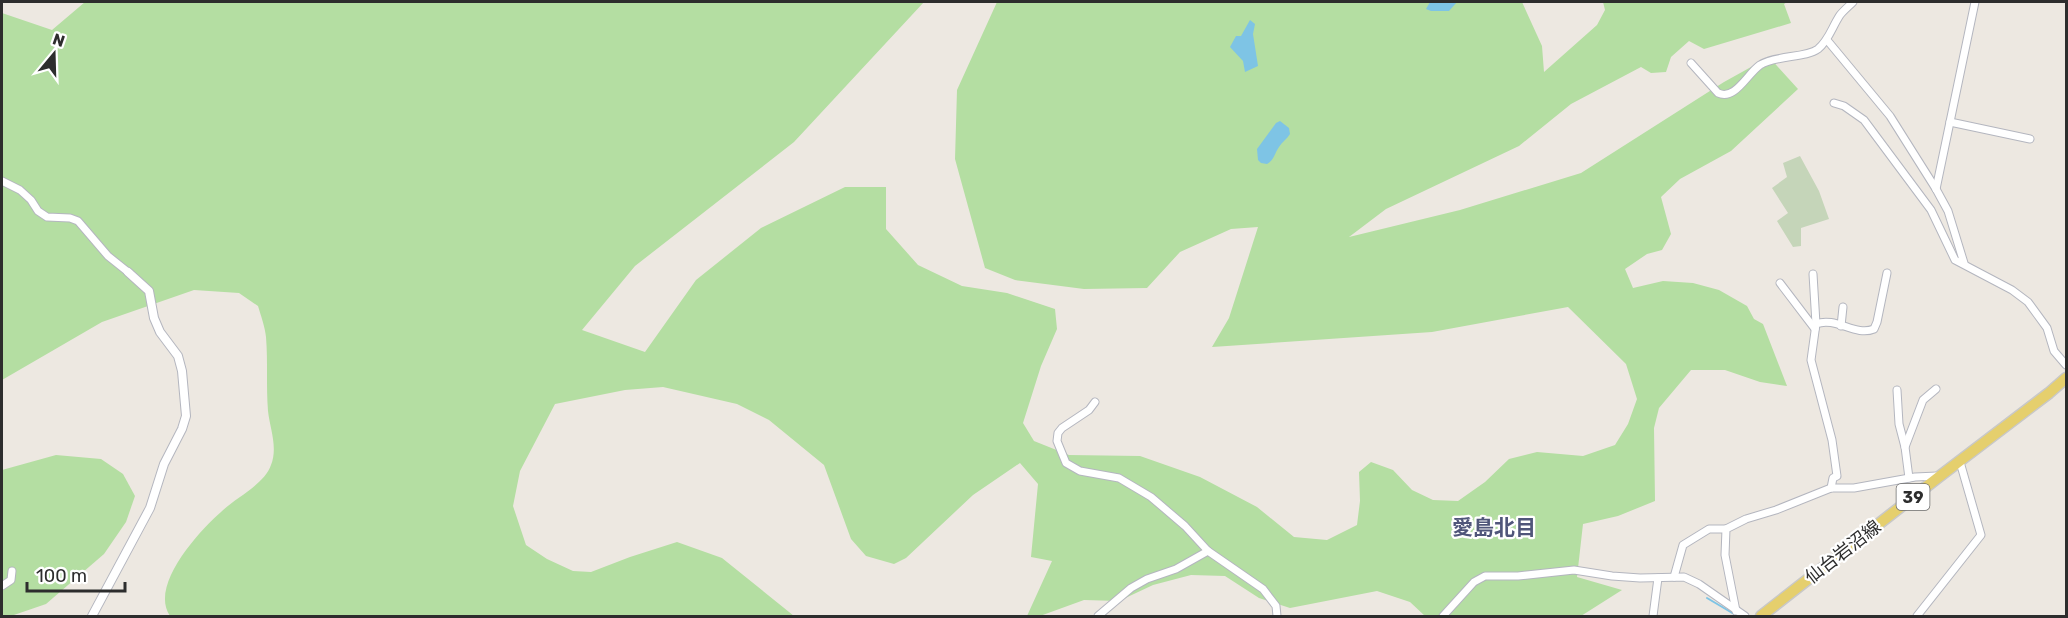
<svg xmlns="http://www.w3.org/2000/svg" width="2068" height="618" font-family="Rubik,'Noto Sans JP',sans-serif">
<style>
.green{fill:#b4dea2}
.cemetery{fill:#c5d5b9}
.water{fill:#7ec4e5}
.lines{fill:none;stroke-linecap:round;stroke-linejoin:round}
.stream{stroke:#7ec4e5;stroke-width:2}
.minor-casing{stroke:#b4b6bf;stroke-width:9}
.tertiary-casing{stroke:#b4b6bf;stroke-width:10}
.primary-casing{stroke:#c8c8c8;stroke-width:13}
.minor{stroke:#fff;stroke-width:7}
.tertiary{stroke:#fff;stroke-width:8}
.primary{stroke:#e5cf6d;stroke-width:10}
.labels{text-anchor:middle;stroke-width:4.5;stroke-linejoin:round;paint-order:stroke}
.shield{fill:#fff;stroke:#6c6c6c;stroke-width:1.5}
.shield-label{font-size:16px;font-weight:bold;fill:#2d2d2d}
.street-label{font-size:18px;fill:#2d2d2d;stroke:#fff}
.quarter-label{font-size:21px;font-weight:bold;fill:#50567a;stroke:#fff}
</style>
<rect width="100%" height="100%" fill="#ede8e1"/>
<!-- green -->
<g class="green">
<path d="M85 2H924L794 142 635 266 582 330 645 352 696 280 761 228 845 187H886V229L918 265 962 286 1007 293 1055 309 1057 329 1041 366 1023 423 1034 441 1069 455 1140 456 1200 477 1257 507 1294 537 1327 540 1357 525 1360 501 1359 472 1371 462 1393 470 1412 490 1433 500 1458 501 1485 482 1509 459 1537 452 1583 456 1615 445 1628 424 1637 399 1626 364 1568 307 1432 332 1212 347 1229 318 1258 227 1231 229 1180 252 1147 288 1084 289 1015 280 985 268 955 159 957 90 997 2H1522L1542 46 1544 72 1597 25 1605 10 1603 2H1787L1784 4 1791 23 1704 49 1689 41 1671 57 1666 72 1651 73 1641 67 1571 104 1519 146 1386 209 1349 237 1460 210 1581 173 1724 82 1769 57 1798 89 1731 151 1680 179 1661 197 1671 234 1662 250 1647 254 1625 269 1633 288 1663 281 1693 283 1719 290 1747 306 1754 319 1763 324 1787 386 1760 382 1725 370H1691L1659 408 1654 428 1655 501 1618 516 1583 524 1577 577 1622 590 1581 616H1425L1410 602 1377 591 1290 608 1259 598 1225 576 1191 575 1153 585 1119 601 1084 600 1040 616H1027L1052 561 1031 557 1038 484 1020 463 973 495 906 558 894 564 866 556 851 539 824 465 769 420 737 404 663 387 625 390 555 404 520 471 513 506 526 545 547 559 573 571 591 572 630 557 677 542 722 558 794 616H170C149 586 199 531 221 512 235 498 264 485 271 465 278 447 270 429 268 411 266 386 268 362 266 337 265 327 261 316 258 306L239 293 194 290 102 322 2 380V13L52 30Z"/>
<path d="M56 455 101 459 123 474 135 496 126 522 104 554 46 604 11 616H2V470Z"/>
</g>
<!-- cemetery -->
<path class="cemetery" d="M1800 156 1819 191 1829 219 1801 228V246L1793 247 1777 221 1788 213 1772 188 1787 177 1783 163Z"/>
<!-- water -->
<g class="water">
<path d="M1430 2H1457L1449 11H1431L1426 9Z"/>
<path d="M1250 20 1255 24 1253 34 1258 66 1245 72 1243 61 1230 47 1236 36H1241Z"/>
<path d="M1280 121 1289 128 1290 134C1287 139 1282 142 1279 147 1274 154 1275 159 1267 164L1261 163 1258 160 1257 149 1276 123Z"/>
</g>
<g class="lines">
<!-- stream -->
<path class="stream" d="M1707 598 1734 614"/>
<defs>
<g id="minor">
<path d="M1827 40 1890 116 1936 189 1948 211 1964 263"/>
<path d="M1691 63 1718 93C1735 101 1747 74 1760 65 1776 55 1806 58 1818 49 1829 40 1832 27 1840 15 1844 10 1849 6 1853 2"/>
<path d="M1834 103 1844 106 1864 120 1931 210 1955 260 2012 290 2028 302 2047 328 2054 351 2066 365"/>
<path d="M1950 122 2030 139"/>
<path d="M2 181 20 190 31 200 38 211 47 217 70 218 78 221 108 256 128 272"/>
<path d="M1936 189 1975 2"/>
<path d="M1813 274 1816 324"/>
<path d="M1780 283 1815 329"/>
<path d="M1841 326 1843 307"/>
<path d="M1897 390 1899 424 1905 447 1909 478"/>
<path d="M1095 402 1089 410 1062 428 1058 433 1057 441 1066 463 1080 471 1119 478 1151 497 1185 526 1208 551 1263 589 1276 606 1277 616"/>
<path d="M1905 447 1923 400 1936 389"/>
<path d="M1831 488 1833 478 1837 476 1832 440 1811 360 1816 324C1836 316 1855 337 1874 329L1877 322 1887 273"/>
<path d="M1674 577 1683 545 1709 529H1726"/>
<path d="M2 586 11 580 12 571"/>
<path d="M1736 611 1725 555 1726 529 1746 519 1776 510 1831 488H1854L1915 477 1937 476"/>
<path d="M1098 616 1131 588 1147 579 1176 569 1208 551"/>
<path d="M1443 616 1474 582 1485 576H1518L1574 570 1612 576 1640 578 1684 577 1699 584 1745 616"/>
<path d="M1653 616 1658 578"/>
<path d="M1917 616 1981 535 1960 462"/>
</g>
<path id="tertiary" d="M92 616 150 508 164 464 182 429 186 416 182 371 178 356 160 332 154 318 149 291 128 272"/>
<path id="primary" d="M1761 616 1940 476 2049 393 2066 378"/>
</defs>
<!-- minor casing -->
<use href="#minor" class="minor-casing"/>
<!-- tertiary casing -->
<use href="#tertiary" class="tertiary-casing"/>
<!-- primary casing -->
<use href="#primary" class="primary-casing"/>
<!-- minor -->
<use href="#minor" class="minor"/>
<!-- tertiary -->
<use href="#tertiary" class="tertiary"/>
<!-- primary -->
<use href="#primary" class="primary"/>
</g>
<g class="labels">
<!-- shield labels -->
<rect class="shield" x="1896.5" y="484" width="33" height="26" rx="4.5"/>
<g class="shield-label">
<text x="1913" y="503">39</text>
</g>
<!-- street labels -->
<g class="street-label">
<text transform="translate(1843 552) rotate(-38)" y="6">仙台岩沼線</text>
</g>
<!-- quarter labels -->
<g class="quarter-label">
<text x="1494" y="535">愛島北目</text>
</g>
</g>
<!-- border -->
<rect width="2068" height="618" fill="none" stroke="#2d2d2d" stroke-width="6"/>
<!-- north arrow -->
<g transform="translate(54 54) rotate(19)" stroke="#ffffff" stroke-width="4.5" paint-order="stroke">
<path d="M0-4.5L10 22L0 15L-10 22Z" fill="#2d2d2d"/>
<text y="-9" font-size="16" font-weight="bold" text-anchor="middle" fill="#2d2d2d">N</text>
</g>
<!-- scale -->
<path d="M27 582v9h98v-9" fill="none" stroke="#2d2d2d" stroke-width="3"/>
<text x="36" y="582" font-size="18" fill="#2d2d2d" stroke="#ffffff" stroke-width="4.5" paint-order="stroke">100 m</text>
</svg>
